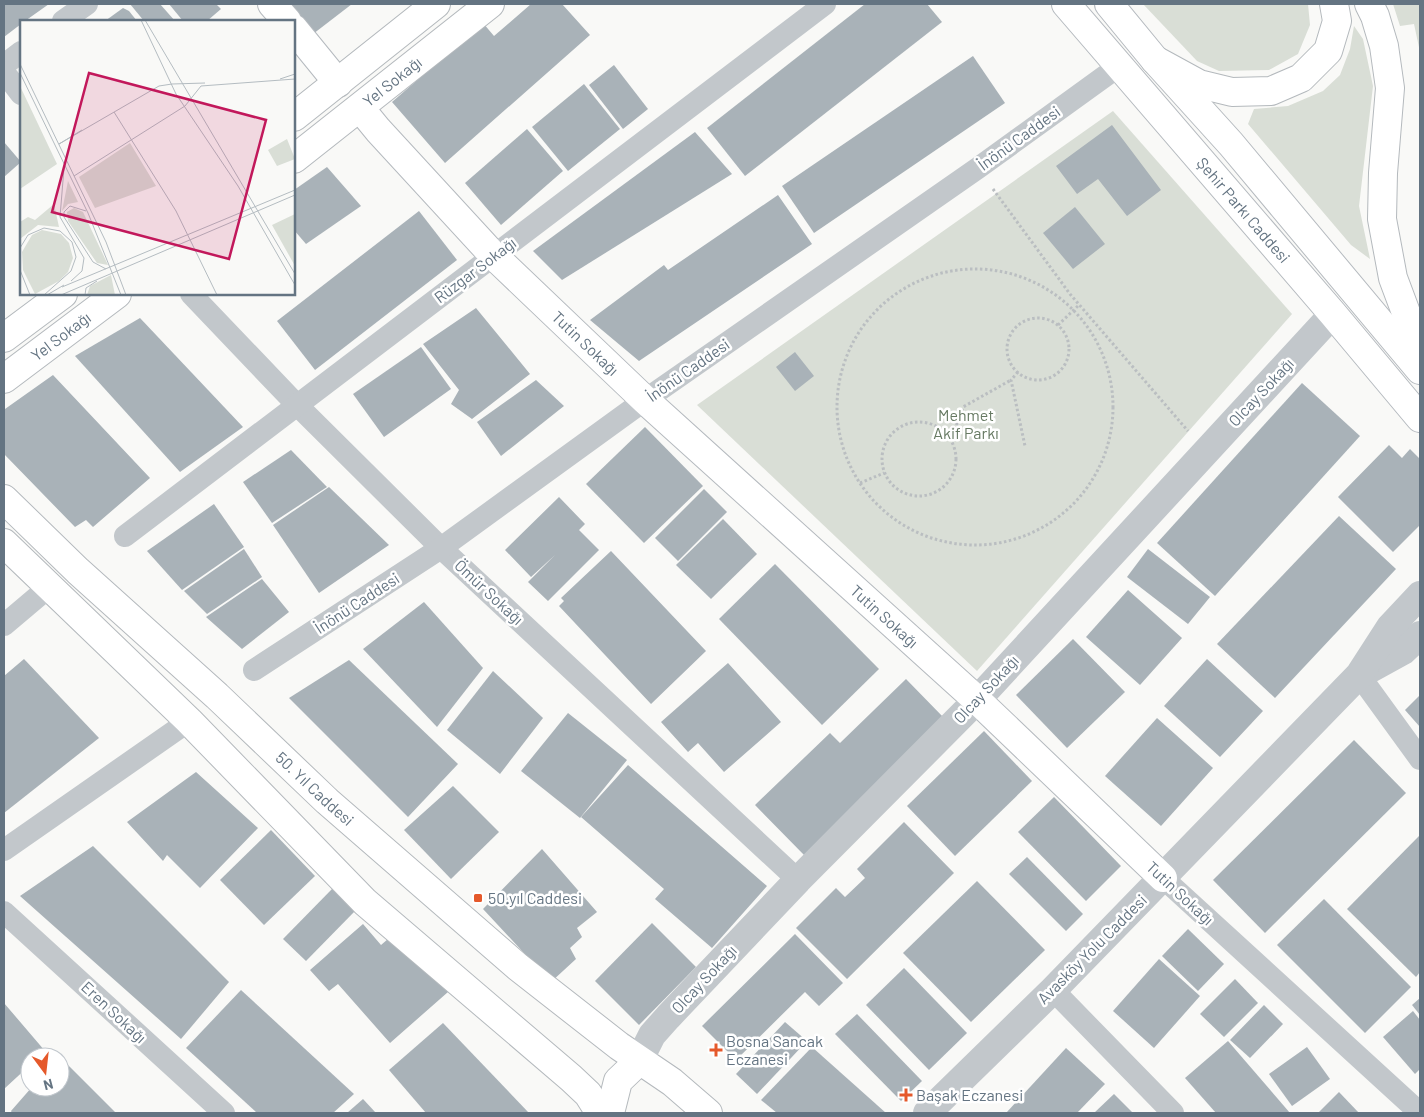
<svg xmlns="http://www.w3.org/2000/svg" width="1424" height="1117" font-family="Barlow,sans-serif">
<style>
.green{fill:#d9ded6}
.building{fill:#a9b2b8}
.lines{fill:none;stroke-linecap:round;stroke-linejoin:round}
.secondary-casing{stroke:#b5babf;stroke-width:30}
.primary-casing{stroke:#b4b9bd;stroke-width:30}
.path{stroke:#babec1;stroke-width:3;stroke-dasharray:2.5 2.5;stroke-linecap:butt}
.minor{stroke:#c2c7cb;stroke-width:22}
.tertiary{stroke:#c2c7cb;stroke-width:28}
.secondary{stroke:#fff;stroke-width:28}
.primary{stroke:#fff;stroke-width:28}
.poi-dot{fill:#e5592b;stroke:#fff;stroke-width:2}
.labels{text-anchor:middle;stroke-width:5;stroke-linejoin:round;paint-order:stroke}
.street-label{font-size:16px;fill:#647482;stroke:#fff}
.park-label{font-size:16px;fill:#677a63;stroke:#fff}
.poi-label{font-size:16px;fill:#647482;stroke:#fff;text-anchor:start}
.inset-road{fill:none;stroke:#b4bcc1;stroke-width:1}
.view{fill:#c2185b;fill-opacity:0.15;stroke:#c2185b;stroke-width:2.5}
.inset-edge{fill:none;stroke:#647482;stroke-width:2.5}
</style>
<rect width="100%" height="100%" fill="#f9f9f7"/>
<!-- green -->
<g class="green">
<path d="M1143 4H1308L1310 25 1298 54 1269 70 1219 71 1197 61Z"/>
<path d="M1393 4H1420V52L1414 24 1400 26Z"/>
<path d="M1354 26 1363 39 1373 86 1359 206 1370 259 1351 245 1248 124 1254 109 1288 106 1323 91 1340 75 1350 49Z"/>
<path d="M1113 111 1292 314 977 671 697 405Z"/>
</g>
<!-- building -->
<g class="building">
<path d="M4 4H49L25 21H21V24L4 37Z"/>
<path d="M130 4H160L175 21H144Z"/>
<path d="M169 4H216L221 9 207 21H183Z"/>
<path d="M288 4H352L313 34Z"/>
<path d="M531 4H562L590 35 445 163 392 102 483 23 494 36Z"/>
<path d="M865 4H927L942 22 745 176 707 128Z"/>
<path d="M123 8 129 11 137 21H105Z"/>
<path d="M973 56 1005 103 814 233 782 186Z"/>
<path d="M614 65 648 109 623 129 589 85Z"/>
<path d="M584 84 620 129 568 171 532 127Z"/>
<path d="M1112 125 1161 190 1127 216 1098 179 1077 194 1056 166Z"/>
<path d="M527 129 563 171 501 225 465 183Z"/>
<path d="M695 132 732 174 562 280 533 251Z"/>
<path d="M4 142 21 162 4 177Z"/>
<path d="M327 167 361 206 306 244 294 230V190Z"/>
<path d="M778 195 812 244 639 361 590 320 664 265 668 270Z"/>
<path d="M1075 207 1105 244 1073 269 1043 233Z"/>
<path d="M419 211 457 260 315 370 277 321Z"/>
<path d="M476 308 530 374 472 419 451 404 459 390 423 344Z"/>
<path d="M140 318 243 427 180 472 75 356Z"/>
<path d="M421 347 451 389 384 437 353 394Z"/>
<path d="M795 352 814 376 795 391 776 367Z"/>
<path d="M53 375 150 478 93 527 86 520 75 527 4 454 5 409Z"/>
<path d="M536 380 564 406 501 456 477 422Z"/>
<path d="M1302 383 1360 436 1215 596 1157 543Z"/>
<path d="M645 427 703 486 644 543 586 484Z"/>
<path d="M1389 445 1402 458 1410 449 1420 459V525L1393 552 1338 497Z"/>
<path d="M291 450 327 487 272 523 243 482Z"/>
<path d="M329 487 389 545 319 593 273 525Z"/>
<path d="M704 489 727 512 678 561 655 538Z"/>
<path d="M559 497 585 524 579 530 599 550 548 601 528 582 555 555 531 577 505 550Z"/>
<path d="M214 504 244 547 182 590 147 551Z"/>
<path d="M1339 516 1396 569 1275 698 1217 644Z"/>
<path d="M723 519 757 554 711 599 676 565Z"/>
<path d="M244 549 262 577 207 614 184 591Z"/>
<path d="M1148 549 1210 597 1188 624 1127 577Z"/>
<path d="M611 551 706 651 651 704 559 606 564 601 561 598Z"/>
<path d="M775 564 879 669 822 725 719 619Z"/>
<path d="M262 579 289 612 242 649 206 617Z"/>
<path d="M1128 590 1182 638 1140 685 1086 637Z"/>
<path d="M424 602 483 668 437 727 363 649Z"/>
<path d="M1073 639 1125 692 1067 748 1016 695Z"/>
<path d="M24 659 99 738 4 813V676Z"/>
<path d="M1207 659 1263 711 1220 757 1164 706Z"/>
<path d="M349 660 458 764 408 817 289 698Z"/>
<path d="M728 663 781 722 724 772 698 743 688 752 661 722Z"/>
<path d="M493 671 543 718 500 774 447 730Z"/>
<path d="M906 679 945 719 804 855 755 805 830 733 840 743Z"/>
<path d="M1420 695V727L1405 710Z"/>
<path d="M568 713 627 760 580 818 521 771Z"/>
<path d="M1157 718 1213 768 1161 826 1105 776Z"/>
<path d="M984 731 1032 781 955 856 907 806Z"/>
<path d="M1354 740 1406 793 1265 933 1213 880Z"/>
<path d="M628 765 767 886 712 948 655 899 664 889 581 817Z"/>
<path d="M196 772 258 828 200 888 167 855 163 861 127 822Z"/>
<path d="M453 786 499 832 451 879 404 830Z"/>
<path d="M1054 797 1121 866 1086 901 1018 832Z"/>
<path d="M904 822 954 873 847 979 796 928 836 888 845 897 865 878 857 869Z"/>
<path d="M271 830 315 876 264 925 220 880Z"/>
<path d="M1420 835V972L1416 977 1347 909Z"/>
<path d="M93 846 229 982 181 1039 20 896Z"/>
<path d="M542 849 597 912 577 928 582 937 570 948 576 959 551 982 483 909Z"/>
<path d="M1027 857 1083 914 1066 931 1009 874Z"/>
<path d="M977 881 1045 950 971 1022 903 953Z"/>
<path d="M332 889 355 911 306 961 283 939Z"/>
<path d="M1324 899 1411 987 1365 1033 1277 945Z"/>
<path d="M652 923 696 967 639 1025 595 981Z"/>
<path d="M363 924 381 945 395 933 448 992 390 1043 338 984 329 991 310 970Z"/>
<path d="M1188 929 1224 964 1198 991 1162 956Z"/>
<path d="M795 934 843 983 819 1006 805 992 736 1060 702 1026Z"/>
<path d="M1159 959 1200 996 1154 1048 1113 1011Z"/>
<path d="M904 968 967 1033 929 1070 866 1005Z"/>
<path d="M1235 979 1258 1003 1224 1037 1200 1014Z"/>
<path d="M241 990 354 1094 333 1113H257L186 1048Z"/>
<path d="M1420 998V1015L1412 1005Z"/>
<path d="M4 1003 45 1051 38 1057H30V1065L4 1089Z"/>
<path d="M1264 1005 1283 1024 1250 1058 1230 1040Z"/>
<path d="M1413 1011 1420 1020V1069L1415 1074 1383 1037Z"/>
<path d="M857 1014 922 1081 901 1101 835 1034Z"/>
<path d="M785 1022 807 1041 757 1094 736 1074Z"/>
<path d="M443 1023 529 1113H426L389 1070Z"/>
<path d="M1228 1041 1290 1113H1216L1185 1078Z"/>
<path d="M812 1047 886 1113H777L761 1100Z"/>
<path d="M1307 1047 1330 1079 1292 1106 1269 1074Z"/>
<path d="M1066 1048 1105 1084 1077 1113H1006Z"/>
<path d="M60 1057 116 1113H12L11 1111 32 1087H60Z"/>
<path d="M1339 1092 1359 1113H1321L1319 1112Z"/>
<path d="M1114 1094 1133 1113H1094Z"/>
<path d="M363 1099 376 1113H347Z"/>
</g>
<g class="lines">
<defs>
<g id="secondary">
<path d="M272 4 287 21"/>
<path id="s1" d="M1066 4 1333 314 1420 418"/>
<path d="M1109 4 1155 60 1231 144 1420 370"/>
<path d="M294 29 338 83"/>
<path id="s2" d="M360 108 378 130 493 255 645 400 977 700 1163 878"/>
</g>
<g id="primary">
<path d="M1369 4 1375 16 1384 46 1390 88 1383 173 1382 219 1393 278 1420 350"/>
<path d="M1155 60 1199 84 1232 92 1271 91 1301 78 1328 51 1337 21 1334 4"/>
<path d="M294 117 436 4"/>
<path id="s3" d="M294 159 490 4"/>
<path d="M4 338 63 294"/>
<path id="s4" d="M4 379 117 294"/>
<path id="s5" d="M4 499 78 571 217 696 327 801 518 967 619 1046 672 1082 708 1113"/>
<path d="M4 543 189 721 365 902 571 1078 588 1094 600 1113"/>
<path d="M610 1113 618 1081 639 1061"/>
</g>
</defs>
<!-- secondary casing -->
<use href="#secondary" class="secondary-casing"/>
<!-- primary casing -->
<use href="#primary" class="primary-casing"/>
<!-- path -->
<g class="path">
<path d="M993 189 1070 294 1188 431"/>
<circle cx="975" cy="407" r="138"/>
<circle cx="1038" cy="349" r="31"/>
<path d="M1058 325 1079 305"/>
<path d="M1018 372 1011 380 1025 446"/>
<circle cx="919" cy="459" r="37"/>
<path d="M951 439 963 407 1011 380"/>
<path d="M860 483 884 473"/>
</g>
<!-- minor -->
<g class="minor">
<path d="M63 21 87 4"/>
<path d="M4 65 21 52"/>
<path d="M4 72 21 94"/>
<path d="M191 294 297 405 441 548 798 880"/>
<path d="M125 536 825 4"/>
<path d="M4 625 49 587"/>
<path d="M254 670 441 548 645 400 978 168 1119 66"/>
<path d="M1359 675 1420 759"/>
<path d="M4 850 189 721"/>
<path d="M1163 878 1420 1113"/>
<path d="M4 912 224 1113"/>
<path d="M1053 990 1173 1113"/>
</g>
<!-- tertiary -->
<g class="tertiary">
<path d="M1363 673 1403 651 1420 635"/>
<path d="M639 1061 652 1035 668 1017 798 880 977 700 1333 314"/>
<path d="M927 1113 1053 990 1359 675 1390 627 1420 595"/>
</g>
<!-- secondary -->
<use href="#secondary" class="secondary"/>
<!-- primary -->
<use href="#primary" class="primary"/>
</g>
<!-- markers -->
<g class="poi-dot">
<rect x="473" y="893" width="10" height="10" rx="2.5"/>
<path d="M713.5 1042.5h5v5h5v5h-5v5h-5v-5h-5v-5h5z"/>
<path d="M903.5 1087.5h5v5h5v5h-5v5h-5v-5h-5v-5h5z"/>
</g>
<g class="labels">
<!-- street labels -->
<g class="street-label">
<text dy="6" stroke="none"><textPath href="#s3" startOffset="125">Yel Sokağı</textPath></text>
<text transform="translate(1019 138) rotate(-36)" y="6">İnönü Caddesi</text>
<text dy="6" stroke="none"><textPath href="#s1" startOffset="272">Şehir Parkı Caddesi</textPath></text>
<text transform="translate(475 270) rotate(-37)" y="6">Rüzgar Sokağı</text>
<text dy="6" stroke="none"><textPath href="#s4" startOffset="71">Yel Sokağı</textPath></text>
<text dy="6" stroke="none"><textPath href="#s2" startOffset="326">Tutin Sokağı</textPath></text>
<text transform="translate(688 370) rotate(-35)" y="6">İnönü Caddesi</text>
<text transform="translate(1261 392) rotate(-47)" y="6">Olcay Sokağı</text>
<text transform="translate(489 592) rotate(43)" y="6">Ömür Sokağı</text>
<text transform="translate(357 603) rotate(-33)" y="6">İnönü Caddesi</text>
<text dy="6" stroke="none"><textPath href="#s2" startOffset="731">Tutin Sokağı</textPath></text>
<text transform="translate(986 689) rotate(-47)" y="6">Olcay Sokağı</text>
<text dy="6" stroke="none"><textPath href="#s5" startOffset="425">50. Yıl Caddesi</textPath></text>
<text transform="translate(1180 893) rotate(43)" y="6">Tutin Sokağı</text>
<text transform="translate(1092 949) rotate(-45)" y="6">Avasköy Yolu Caddesi</text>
<text transform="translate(704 979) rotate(-47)" y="6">Olcay Sokağı</text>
<text transform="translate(114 1012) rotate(43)" y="6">Eren Sokağı</text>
</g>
<!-- park labels -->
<g class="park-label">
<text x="966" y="421">Mehmet<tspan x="966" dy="18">Akif Parkı</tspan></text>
</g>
<!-- poi labels -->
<g class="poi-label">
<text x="488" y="904">50.yıl Caddesi</text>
<text x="726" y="1047">Bosna Sancak<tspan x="726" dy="18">Eczanesi</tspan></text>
<text x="916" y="1101">Başak Eczanesi</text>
</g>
</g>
<!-- overview -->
<g transform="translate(20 20)">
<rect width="275" height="275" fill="#f9f9f7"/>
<path d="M0 66 37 144 0 169ZM267 119 275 139 257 146 248 130ZM110 123 136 166 75 188 59 157ZM48 161 58 182 48 184 42 191ZM34 184 39 207 18 205 0 219V202L8 197 15 200ZM54 188 63 192 88 245 77 243 48 201 47 192ZM275 194V246L252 205ZM22 210 41 214 49 223 53 238 48 252 39 261 15 274 3 250 2 232 12 215ZM91 255 95 275H67L70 266Z" fill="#d9ded6"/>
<path class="inset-road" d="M121 0 156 74 218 166 275 265M125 0 275 254M0 44 86 222 106 275M0 53 68 193 101 275M260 59 275 54M152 64 185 63M165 86 181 66 275 59M94 92 156 191 197 275M39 124 139 66 152 64M39 124 62 110M44 148 40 197 64 238 62 251 51 261M54 156 165 86M66 191 50 186 44 192V197L73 242 86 249M0 228 8 215 24 208 40 211 52 222 56 237 51 251 24 275M0 250 10 275M42 267 275 170M27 275 44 265M41 275 275 175M65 275 66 268 77 261"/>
<path class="view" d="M69 53 246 100 209 239 32 192Z"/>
<rect width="275" height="275" class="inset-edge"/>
</g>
<!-- border -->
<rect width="1424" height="1117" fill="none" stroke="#647482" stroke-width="10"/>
<!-- north arrow -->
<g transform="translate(45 1072) rotate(165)"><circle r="24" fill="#ffffff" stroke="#c1c7cd"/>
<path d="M0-4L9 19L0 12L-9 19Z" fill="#e5592b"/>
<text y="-8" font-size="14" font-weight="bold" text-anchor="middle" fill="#647482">N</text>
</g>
</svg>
